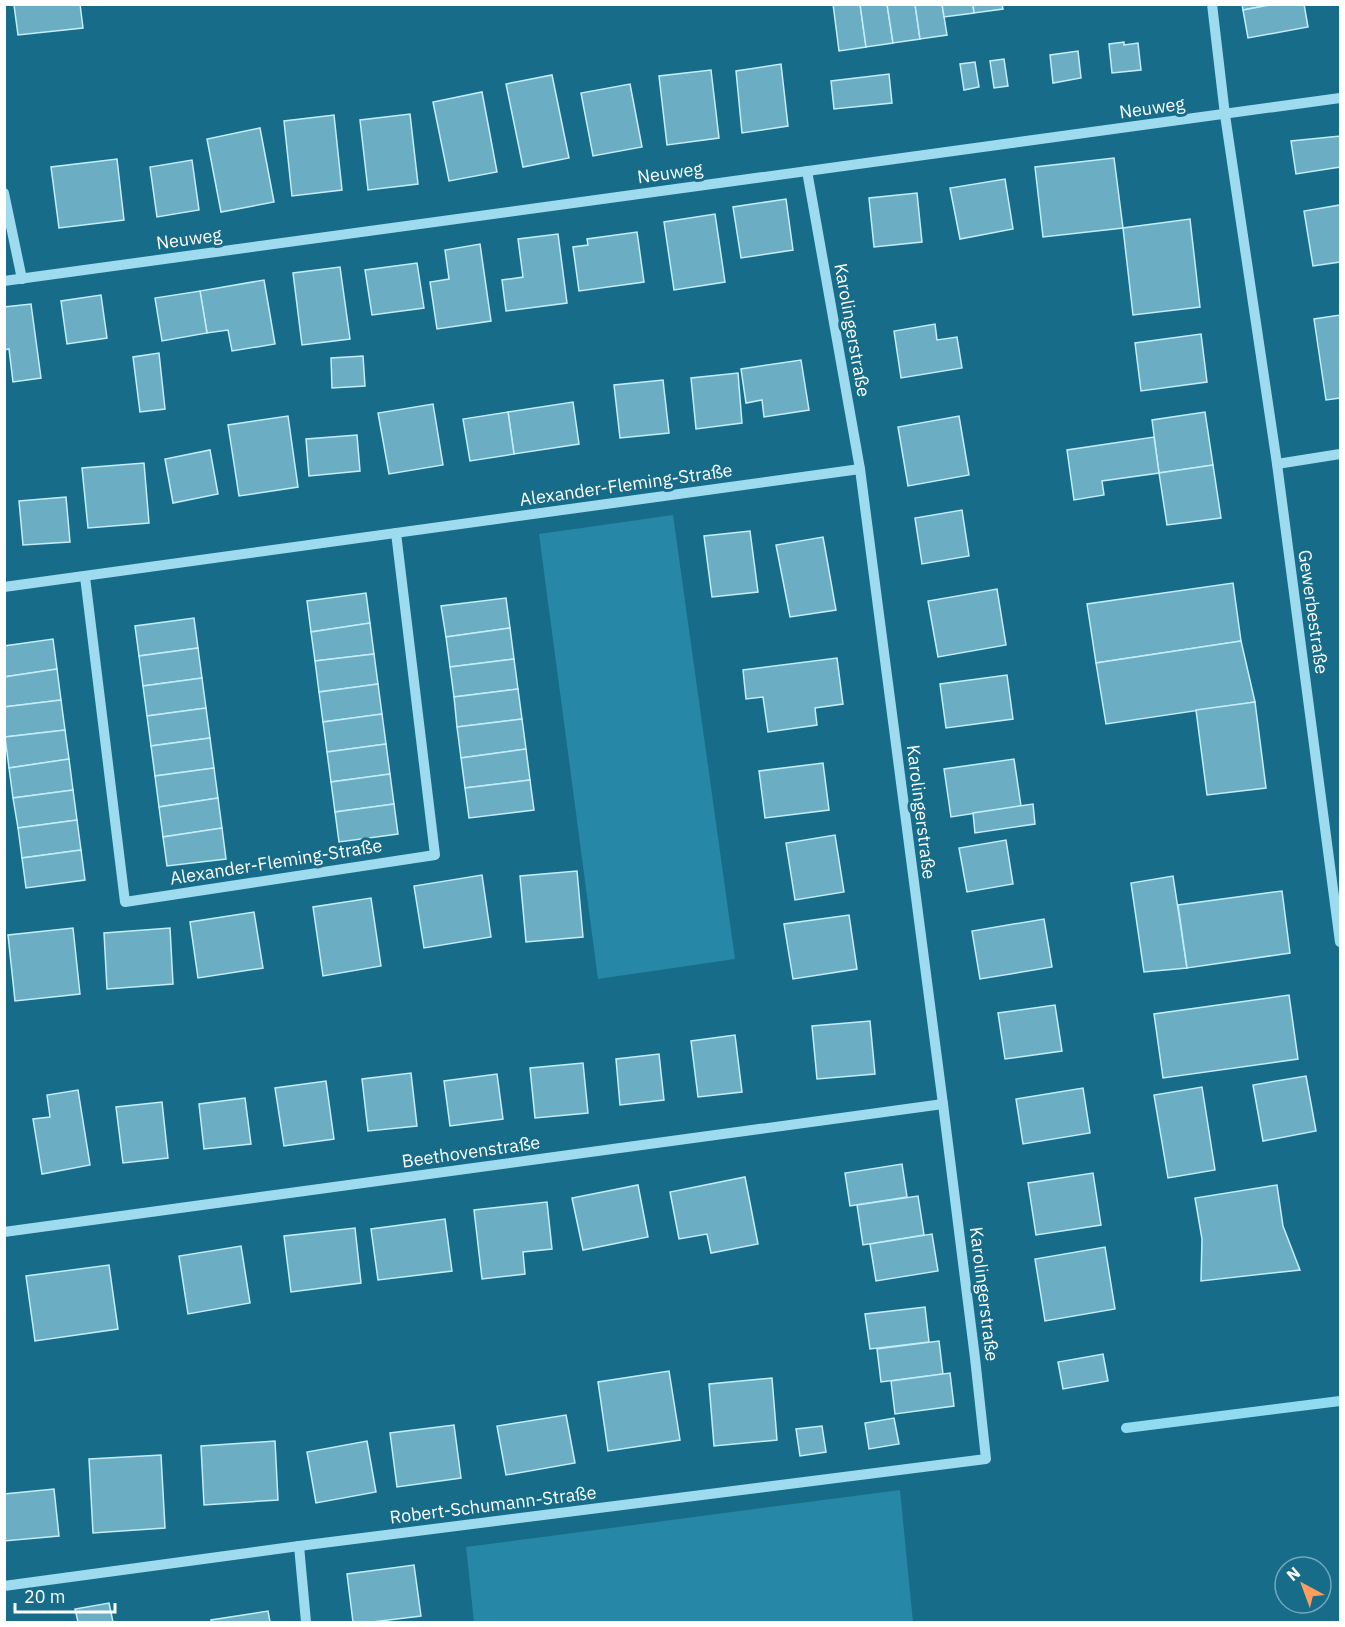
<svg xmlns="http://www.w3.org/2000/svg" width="1345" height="1627" font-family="'IBM Plex Sans',sans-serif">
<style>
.green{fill:#2687a6}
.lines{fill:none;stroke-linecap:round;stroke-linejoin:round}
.stream{stroke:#91dbf1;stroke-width:10}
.building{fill:#6baec4;stroke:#c4edfa;stroke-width:1.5}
.minor{stroke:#9edbee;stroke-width:10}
.labels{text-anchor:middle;stroke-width:6;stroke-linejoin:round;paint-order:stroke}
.street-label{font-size:18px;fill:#fff;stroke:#166c89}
</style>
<rect width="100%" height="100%" fill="#166c89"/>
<!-- green -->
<g class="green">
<path d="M673 515 735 959 598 979 539 534Z"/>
<path d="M900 1490 913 1622H474L466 1547Z"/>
</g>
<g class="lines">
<!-- stream -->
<path class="stream" d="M1126 1428 1340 1401"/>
</g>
<!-- building -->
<g class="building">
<path d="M80 4 83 28 18 35 14 5Z"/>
<path d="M833 4H860L866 47 839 51Z"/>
<path d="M860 4H887L893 43 866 47Z"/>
<path d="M887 4H915L920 39 893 43Z"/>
<path d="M915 4H942L947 35 920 39Z"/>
<path d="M942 4H973L974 13 944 17Z"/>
<path d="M973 4H1002L1003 9 974 13Z"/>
<path d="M1242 4H1275L1243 10Z"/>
<path d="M1275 4H1304L1308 27 1248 38 1243 10Z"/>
<path d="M1124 42V45L1138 43 1141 70 1112 73 1109 44Z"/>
<path d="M1078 51 1081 78 1053 83 1050 55Z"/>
<path d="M1004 59 1008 86 994 88 990 61Z"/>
<path d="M975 62 979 87 964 90 960 64Z"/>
<path d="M781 64 788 126 742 133 736 71Z"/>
<path d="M711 70 719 138 667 145 659 76Z"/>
<path d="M889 74 892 103 834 109 831 81Z"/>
<path d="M552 75 569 158 523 167 506 84Z"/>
<path d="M630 84 642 147 593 156 581 93Z"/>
<path d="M482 92 497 172 449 181 433 102Z"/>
<path d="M410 114 418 184 368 190 360 120Z"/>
<path d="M334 115 342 190 292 196 284 121Z"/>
<path d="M260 128 274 202 221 212 207 139Z"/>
<path d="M1340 136V167L1296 174 1291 141Z"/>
<path d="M1114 158 1123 228 1043 237 1035 167Z"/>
<path d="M117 159 124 220 59 228 51 167Z"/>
<path d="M192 160 199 210 157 217 150 167Z"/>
<path d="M1005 179 1013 229 960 239 950 188Z"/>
<path d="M917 193 922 242 874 247 869 198Z"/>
<path d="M786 199 793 250 741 258 733 207Z"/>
<path d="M1340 205V262L1313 266 1304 211Z"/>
<path d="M715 214 725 282 674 290 664 222Z"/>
<path d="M1190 219 1200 307 1133 315 1123 228Z"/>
<path d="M637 232 644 282 579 291 573 247 588 245 587 239Z"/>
<path d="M558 234 567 303 506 311 502 280 523 277 518 239Z"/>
<path d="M480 244 491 321 437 329 430 282 449 279 445 250Z"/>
<path d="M417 263 424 308 372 315 365 270Z"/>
<path d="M340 267 350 339 302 345 293 273Z"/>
<path d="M264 280 275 344 232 351 228 330 207 333 200 291Z"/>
<path d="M200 291 207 333 162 341 155 298Z"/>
<path d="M101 295 107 338 67 344 61 301Z"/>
<path d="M31 304 41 378 13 382 9 349 4 350V307Z"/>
<path d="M1340 315V398L1326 400 1314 319Z"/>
<path d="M935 324 937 340 957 337 962 368 901 378 894 331Z"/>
<path d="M1201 334 1207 382 1141 391 1135 343Z"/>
<path d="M159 353 165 409 140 412 133 357Z"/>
<path d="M363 356 365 386 332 388 331 358Z"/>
<path d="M801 360 809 410 764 417 762 400 746 403 741 369Z"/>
<path d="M738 373 742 423 696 429 691 378Z"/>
<path d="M663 380 669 433 620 438 614 385Z"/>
<path d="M573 402 579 444 514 454 508 412Z"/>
<path d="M433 404 443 465 389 474 378 413Z"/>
<path d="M508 412 514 454 470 461 463 419Z"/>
<path d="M1205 412 1213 465 1159 473 1152 420Z"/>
<path d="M288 416 298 487 239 496 228 425Z"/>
<path d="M959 416 969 475 908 486 898 427Z"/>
<path d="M357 435 360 471 309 476 306 439Z"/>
<path d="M1154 437 1159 473 1102 481 1104 495 1074 500 1067 450Z"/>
<path d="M210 450 218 494 173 503 165 459Z"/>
<path d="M144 463 149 523 88 528 82 468Z"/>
<path d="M1213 465 1221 518 1167 525 1159 473Z"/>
<path d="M66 497 70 542 23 545 19 501Z"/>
<path d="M962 510 969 556 922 564 915 518Z"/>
<path d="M750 531 758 592 712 597 704 536Z"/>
<path d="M823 537 836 610 790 617 776 545Z"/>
<path d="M1233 583 1241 641 1096 663 1087 604Z"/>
<path d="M997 589 1006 645 938 657 928 601Z"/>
<path d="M366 593 370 623 311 632 307 601Z"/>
<path d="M506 598 510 628 446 637 441 606Z"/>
<path d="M194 618 198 648 139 656 135 626Z"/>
<path d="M370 623 374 654 315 661 311 632Z"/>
<path d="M510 628 514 659 450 667 446 637Z"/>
<path d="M53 639 57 669 4 677V646Z"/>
<path d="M1241 641 1255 702 1106 724 1096 663Z"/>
<path d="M198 648 202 678 143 686 139 656Z"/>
<path d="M374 654 378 684 319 692 315 661Z"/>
<path d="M837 658 843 704 815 708 817 725 768 732 763 697 746 699 743 670Z"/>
<path d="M514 659 518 689 454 697 450 667Z"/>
<path d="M57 669 61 700 4 707V677Z"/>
<path d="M1007 675 1013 719 946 728 940 684Z"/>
<path d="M202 678 206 708 147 716 143 686Z"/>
<path d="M378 684 382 714 323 722 319 692Z"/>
<path d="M518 689 522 719 457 727 454 697Z"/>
<path d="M61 700 65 730 5 737 4 707Z"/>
<path d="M1255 702 1266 788 1207 795 1196 710Z"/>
<path d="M206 708 210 738 151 746 147 716Z"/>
<path d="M382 714 386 744 327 752 323 722Z"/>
<path d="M522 719 526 749 461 758 457 727Z"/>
<path d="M65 730 69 759 9 768 5 737Z"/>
<path d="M210 738 214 768 155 776 151 746Z"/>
<path d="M386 744 390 774 331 782 327 752Z"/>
<path d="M526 749 530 780 465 788 461 758Z"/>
<path d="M69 759 73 790 13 798 9 768Z"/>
<path d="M1014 759 1021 806 951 817 944 769Z"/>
<path d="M823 763 829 810 765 818 759 771Z"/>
<path d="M214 768 218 798 159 807 155 776Z"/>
<path d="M390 774 394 804 335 812 331 782Z"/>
<path d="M530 780 534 810 469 818 465 788Z"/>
<path d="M73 790 77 820 18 828 13 798Z"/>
<path d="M218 798 222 828 163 837 159 807Z"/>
<path d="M394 804 398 834 339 842 335 812Z"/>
<path d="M1033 804 1035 824 975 833 973 813Z"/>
<path d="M77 820 81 850 22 858 18 828Z"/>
<path d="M222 828 226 859 167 866 163 837Z"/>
<path d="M835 835 844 892 795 900 786 843Z"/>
<path d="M1006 840 1013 884 967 892 959 848Z"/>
<path d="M81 850 85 880 26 888 22 858Z"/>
<path d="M577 871 583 937 526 942 520 876Z"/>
<path d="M482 875 491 937 424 948 414 886Z"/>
<path d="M1173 876 1187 968 1144 972 1131 883Z"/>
<path d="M1282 891 1290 953 1187 968 1178 905Z"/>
<path d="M371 898 381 966 323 976 313 907Z"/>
<path d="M254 912 263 968 198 978 190 922Z"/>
<path d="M849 915 857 969 793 979 784 924Z"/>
<path d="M1044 919 1052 967 980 979 972 931Z"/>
<path d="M73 928 80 994 15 1001 8 935Z"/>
<path d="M170 928 173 984 107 989 104 933Z"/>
<path d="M1289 995 1298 1059 1163 1078 1154 1014Z"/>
<path d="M1055 1005 1062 1051 1005 1059 998 1013Z"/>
<path d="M870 1021 875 1074 817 1079 812 1026Z"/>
<path d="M735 1035 742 1092 698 1097 691 1041Z"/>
<path d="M659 1054 664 1100 620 1105 616 1059Z"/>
<path d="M583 1063 588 1113 535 1118 530 1068Z"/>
<path d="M411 1073 417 1126 368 1131 362 1079Z"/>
<path d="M497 1074 503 1119 450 1126 444 1081Z"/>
<path d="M1306 1076 1316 1131 1263 1141 1253 1085Z"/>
<path d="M326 1081 334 1139 284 1146 275 1088Z"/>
<path d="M1202 1087 1215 1170 1168 1178 1154 1095Z"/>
<path d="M1083 1088 1090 1133 1023 1144 1016 1099Z"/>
<path d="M78 1090 90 1165 42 1174 33 1119 50 1117 47 1095Z"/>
<path d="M245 1098 251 1144 204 1149 199 1104Z"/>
<path d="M162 1102 168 1158 123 1163 116 1107Z"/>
<path d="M902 1164 907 1197 850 1206 845 1173Z"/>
<path d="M1093 1173 1101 1225 1036 1235 1028 1183Z"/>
<path d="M745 1177 758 1244 711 1253 707 1234 679 1239 670 1192Z"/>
<path d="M638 1185 648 1237 583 1250 572 1198Z"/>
<path d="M1277 1185 1283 1226 1300 1270 1201 1281 1202 1239 1195 1198Z"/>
<path d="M918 1196 924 1235 863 1245 857 1205Z"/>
<path d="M547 1202 552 1249 523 1252 525 1274 482 1279 474 1210Z"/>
<path d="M445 1219 452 1271 378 1280 371 1229Z"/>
<path d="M355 1228 361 1283 291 1292 284 1236Z"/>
<path d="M932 1234 938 1271 876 1281 870 1244Z"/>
<path d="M241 1246 250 1303 188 1314 179 1256Z"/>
<path d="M1105 1247 1115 1309 1045 1321 1035 1259Z"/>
<path d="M109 1265 118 1329 35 1341 26 1276Z"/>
<path d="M925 1307 929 1342 870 1349 865 1314Z"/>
<path d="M939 1341 943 1374 881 1382 877 1349Z"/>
<path d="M1103 1354 1108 1381 1063 1389 1058 1362Z"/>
<path d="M669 1371 680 1440 608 1451 598 1382Z"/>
<path d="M950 1373 954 1406 895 1414 891 1381Z"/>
<path d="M772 1378 777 1440 714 1446 709 1384Z"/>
<path d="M566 1415 575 1463 506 1475 497 1426Z"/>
<path d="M894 1418 899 1444 869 1449 865 1423Z"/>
<path d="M454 1425 461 1478 397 1487 390 1433Z"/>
<path d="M822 1426 826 1452 800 1456 796 1429Z"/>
<path d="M275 1441 278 1500 204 1505 201 1446Z"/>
<path d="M367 1441 376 1492 316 1503 307 1452Z"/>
<path d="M161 1455 165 1528 93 1533 89 1459Z"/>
<path d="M54 1489 59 1536 4 1541V1494Z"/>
<path d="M414 1565 421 1616 372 1622H353L347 1574Z"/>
<path d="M109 1603 113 1622H78L75 1609Z"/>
<path d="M268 1611 270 1622H211V1620Z"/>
</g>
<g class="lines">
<!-- minor -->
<g class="minor">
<path d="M1212 4 1225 115 1277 464 1340 942"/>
<path d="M4 193 22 279"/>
<path d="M4 281 1340 98"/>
<path d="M1277 464 1340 454"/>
<path d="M85 577 125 902 435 855 396 533"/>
<path d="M4 587 860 469"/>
<path d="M4 1232 943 1104"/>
<path d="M299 1546 306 1622"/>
<path d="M4 1586 299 1546 986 1459 975 1358 943 1104 860 469 807 171"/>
</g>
</g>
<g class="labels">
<!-- street labels -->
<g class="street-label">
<text transform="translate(1152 108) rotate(-8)" y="6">Neuweg</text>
<text transform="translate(670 173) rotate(-8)" y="6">Neuweg</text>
<text transform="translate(189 239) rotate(-8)" y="6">Neuweg</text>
<text transform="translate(852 330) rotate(80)" y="6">Karolingerstraße</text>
<text transform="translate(626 485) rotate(-8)" y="6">Alexander-Fleming-Straße</text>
<text transform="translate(1313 612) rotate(82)" y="6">Gewerbestraße</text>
<text transform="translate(921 812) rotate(83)" y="6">Karolingerstraße</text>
<text transform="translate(276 862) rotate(-9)" y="6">Alexander-Fleming-Straße</text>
<text transform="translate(471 1152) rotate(-8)" y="6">Beethovenstraße</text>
<text transform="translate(984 1294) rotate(83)" y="6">Karolingerstraße</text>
<text transform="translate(493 1505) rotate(-7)" y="6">Robert-Schumann-Straße</text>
</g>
</g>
<!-- border -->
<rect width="1345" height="1627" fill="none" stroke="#ffffff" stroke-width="12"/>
<!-- north arrow -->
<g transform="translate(1303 1585) rotate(319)"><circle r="28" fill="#166c89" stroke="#73a7b8" stroke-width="1.5"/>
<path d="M0-4.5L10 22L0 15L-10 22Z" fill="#ff9e5c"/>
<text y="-9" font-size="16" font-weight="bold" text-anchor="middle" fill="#ffffff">N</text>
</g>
<!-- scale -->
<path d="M15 1603v9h100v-9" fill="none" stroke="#ffffff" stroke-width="3"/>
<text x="24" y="1603" font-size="18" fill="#ffffff" stroke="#166c89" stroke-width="4.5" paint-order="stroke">20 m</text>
</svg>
